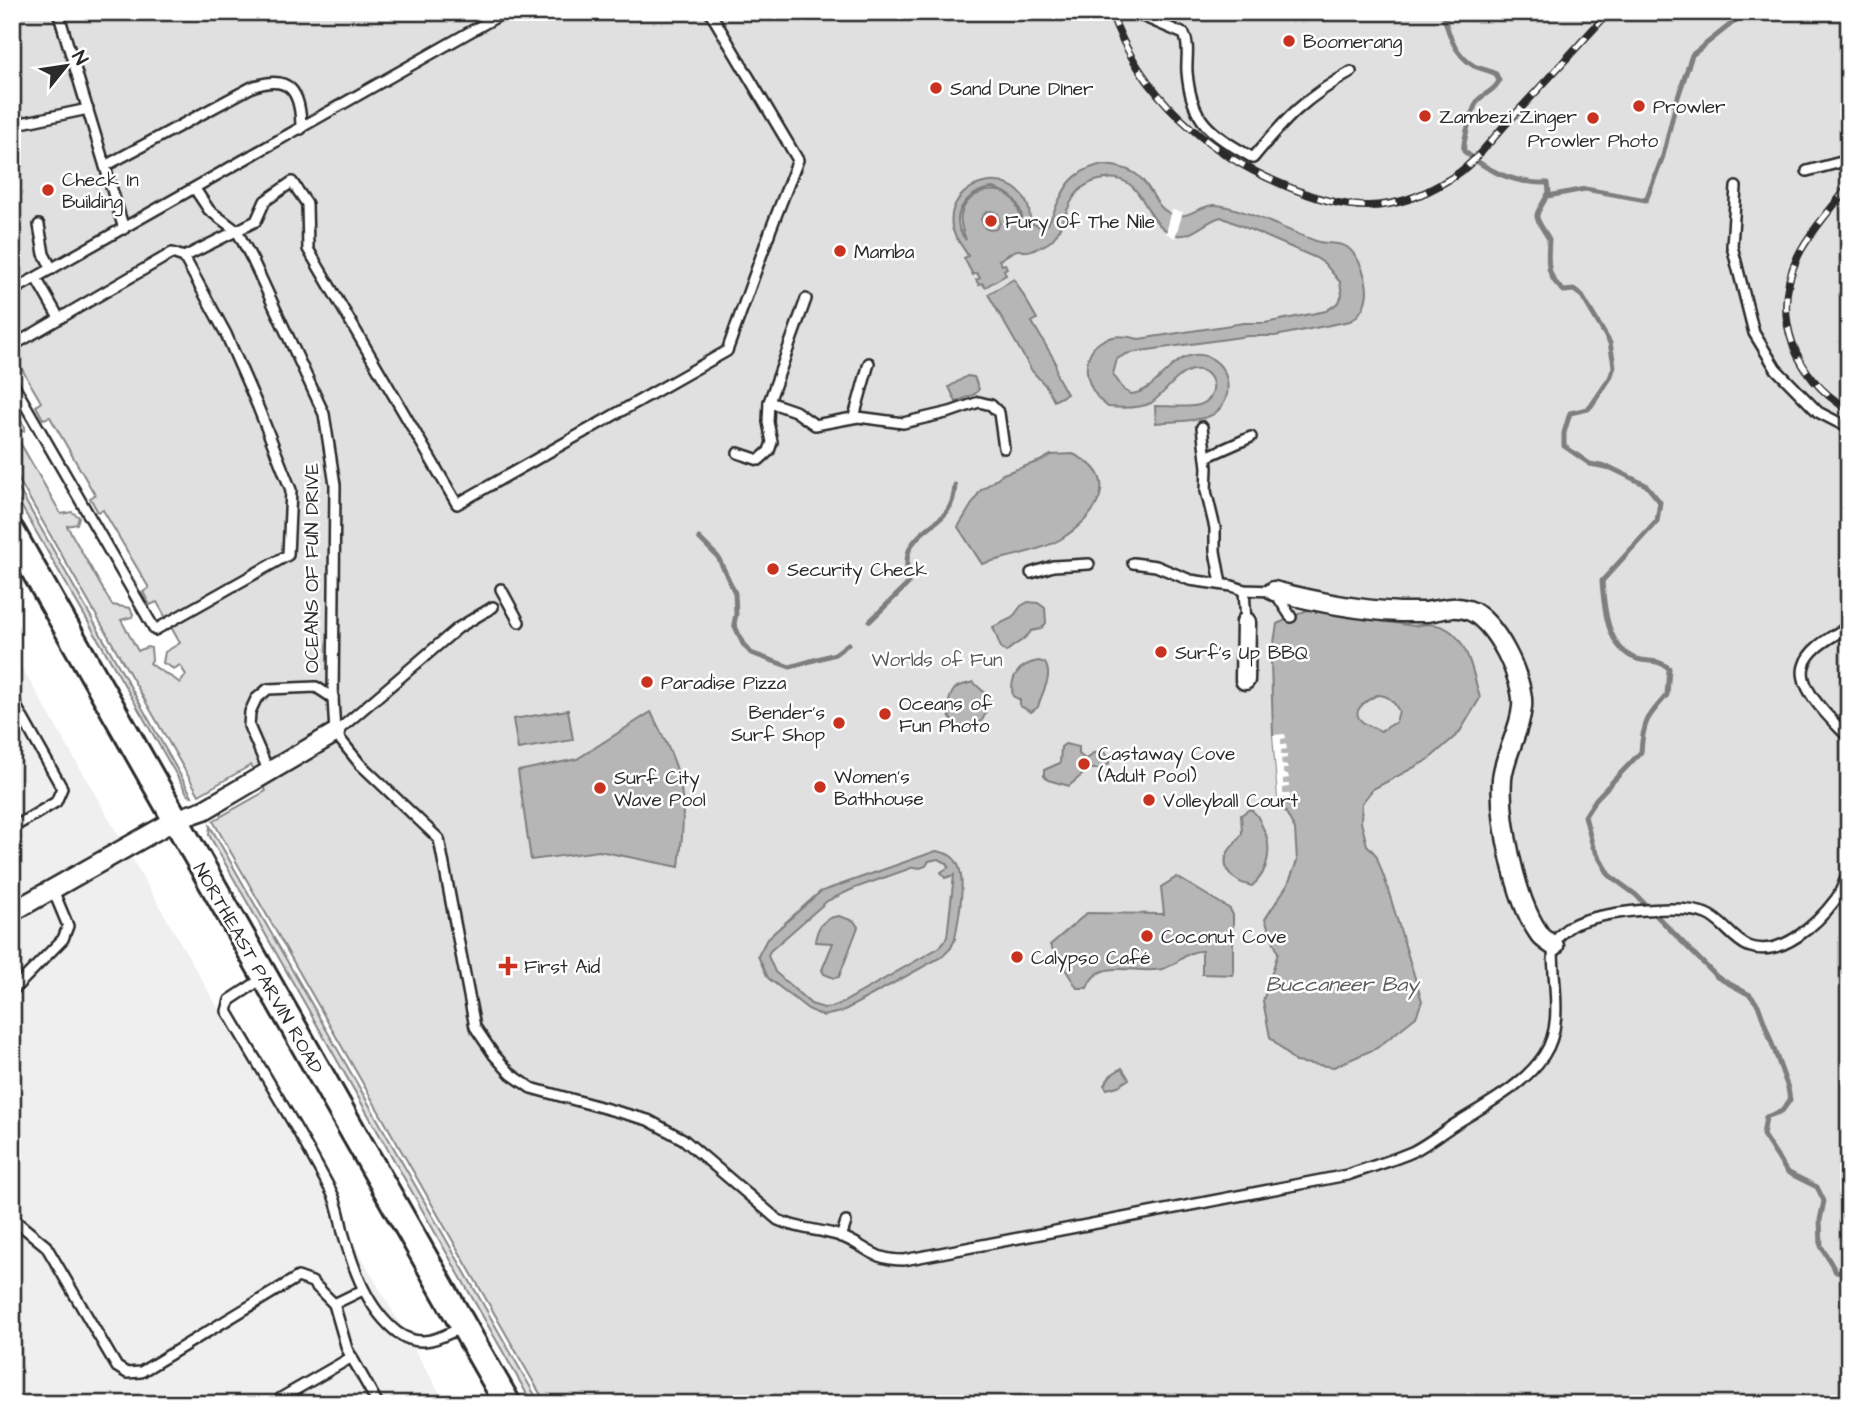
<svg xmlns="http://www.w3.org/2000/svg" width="1861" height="1416" font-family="'Architects Daughter',sans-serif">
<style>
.built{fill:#efefef}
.green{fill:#e0e0e0;stroke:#868686;stroke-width:2}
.water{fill:#b6b6b6;stroke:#7e7e7e;stroke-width:2;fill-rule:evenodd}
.pier{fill:#fff}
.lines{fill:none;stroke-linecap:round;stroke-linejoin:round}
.stream{stroke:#7e7e7e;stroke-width:5}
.lane-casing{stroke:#2b2b2b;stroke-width:14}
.street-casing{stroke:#2b2b2b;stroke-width:23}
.secondary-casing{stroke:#2b2b2b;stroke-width:30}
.lane{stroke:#fff;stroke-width:9}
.street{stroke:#fff;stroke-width:18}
.secondary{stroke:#fff;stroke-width:24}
.rail-casing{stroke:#2b2b2b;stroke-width:8}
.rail{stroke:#fff;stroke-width:5;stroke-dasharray:16;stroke-linecap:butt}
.poi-dot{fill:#c8321e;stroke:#fff;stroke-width:2.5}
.labels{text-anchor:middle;stroke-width:5;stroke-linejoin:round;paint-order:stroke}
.poi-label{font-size:19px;fill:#2b2b2b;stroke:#fff;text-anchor:start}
.street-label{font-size:19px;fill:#2b2b2b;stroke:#fff}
.park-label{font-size:19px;fill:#585858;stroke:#fff}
.water-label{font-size:21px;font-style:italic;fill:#5c5c5c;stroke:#fff}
</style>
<rect width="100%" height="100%" fill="#fff"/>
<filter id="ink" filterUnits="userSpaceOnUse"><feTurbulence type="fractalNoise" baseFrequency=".0143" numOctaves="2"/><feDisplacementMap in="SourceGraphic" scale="14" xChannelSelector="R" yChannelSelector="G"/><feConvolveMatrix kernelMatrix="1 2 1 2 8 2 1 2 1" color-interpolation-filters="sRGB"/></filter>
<g filter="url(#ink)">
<!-- built -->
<path class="built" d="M12 650 446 1404H12Z"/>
<!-- green -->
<g class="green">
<path d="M12 12H1849V1404H546L213 821 266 791 251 765 199 795 12 468V420H20L25 427 24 431 14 432 61 514 72 512 79 517 77 524 67 526 112 605 130 608 133 614 132 617 121 620 138 651 147 647 151 648 152 660 150 663C160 672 170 675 180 683L186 675 180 665 174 669 163 663 165 652 180 643 157 602 150 605 143 592 149 588 103 510 98 512 90 498 95 495 50 417 43 419 36 406 41 402 12 352Z"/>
<path d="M12 477 192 796 188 795 12 490Z"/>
<path d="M210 826 540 1404H532L523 1387 209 835Z"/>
</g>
<!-- water -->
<g class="water">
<path d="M1099 165C1160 166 1143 205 1174 215 1188 219 1200 205 1215 205 1237 205 1292 233 1316 241 1326 245 1338 241 1347 247 1359 256 1366 275 1367 290 1367 303 1361 315 1350 321L1275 336H1248L1141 351 1126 354 1117 359 1113 374 1124 390 1131 394C1159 392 1170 352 1201 355 1229 359 1237 397 1215 413 1204 422 1170 421 1156 423L1155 406C1168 406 1187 408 1199 405 1221 399 1216 367 1194 370 1178 371 1165 394 1151 403 1139 409 1121 408 1108 407 1071 380 1083 323 1139 339L1244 323H1265L1326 311 1339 302 1342 295 1340 282 1325 264 1316 258 1221 217C1207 220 1192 238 1177 235 1139 227 1149 165 1095 181 1063 191 1067 231 1048 243 1042 247 1030 252 1023 251 1021 251 1019 249 1018 250 1013 250 1004 258 999 260L1002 265 1005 264 1007 268 1004 270 1006 275 985 287 982 283 979 285 976 280 980 278 977 273 973 275 964 258 968 256C963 246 954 238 952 227 945 182 1012 163 1028 206 1030 211 1030 218 1030 223L1042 227 1048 224C1062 196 1065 174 1099 165ZM993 188C1013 193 1020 203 1023 222 1019 217 1019 206 1013 199 996 182 966 192 961 215 959 224 964 233 966 240 946 217 967 190 993 188ZM991 211 998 214 1000 223 996 229 990 230 985 228 981 219 986 212Z"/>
<path d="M1014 279 1037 319 1032 322 1055 361 1057 376 1067 394 1054 401 1046 386 1032 371 988 294Z"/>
<path d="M967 376 974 377 979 389 975 394 956 402 949 387Z"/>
<path d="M1073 454C1125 478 1096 517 1061 539 1041 551 1005 557 982 564L958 527 980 491 1003 474 1040 461 1051 455Z"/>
<path d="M1028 602 1038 603 1045 608 1046 623 1041 629 1031 631C1025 641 1014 644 1006 652L1001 648 993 627 1012 618 1021 606Z"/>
<path d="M1307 610 1414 626C1464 614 1470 663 1480 698L1459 733 1428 760 1373 789 1362 803 1361 822 1367 845 1376 855 1385 880 1422 1001 1416 1017 1377 1048 1334 1067 1295 1062 1270 1037 1263 1001 1278 953 1265 919 1288 884 1297 861 1295 829 1278 798 1273 735 1271 661 1277 624ZM1377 695C1389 695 1393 701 1399 711L1396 722 1381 731C1353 721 1348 710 1377 695Z"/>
<path d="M1039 661 1045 663C1054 677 1041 693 1038 707L1031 712 1020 706V700L1013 696C1009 677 1019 664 1039 661Z"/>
<path d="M973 682 984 692 986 699H990L991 702 987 705C985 740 940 731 949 701 950 697 953 690 957 687 961 685 968 684 973 682Z"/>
<path d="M568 710 573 740 518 749 513 719Z"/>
<path d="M651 712C661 733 674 755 679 778 686 807 682 839 679 867L599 851 531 860 518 771 577 759Z"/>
<path d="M1065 744 1079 747V754L1085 759 1090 757 1093 753 1104 752 1109 759V764L1101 769H1089L1069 786 1048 780 1044 776V770L1060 763 1061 747Z"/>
<path d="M1250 809C1258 814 1259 820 1263 828 1273 846 1269 872 1252 886 1236 883 1219 870 1228 852 1232 845 1239 841 1242 833L1241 815Z"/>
<path d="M936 851C941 852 948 853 952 857 970 870 958 920 955 939L951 948 943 956 841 1012 823 1016 808 1009 768 978 758 956 767 939 820 892ZM938 859 947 863 949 867 941 872 945 878 954 875 947 937 940 947 842 1003 832 1007 824 1008 811 1004 775 972 768 956 770 951 827 901 855 888 914 867 920 868 926 866 929 861Z"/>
<path d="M1177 877 1230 909 1233 915V975L1202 974V951C1186 950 1177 966 1162 969 1137 975 1098 956 1087 988H1077L1050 945 1087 913 1164 914 1161 887Z"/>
<path d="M839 916 854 921 858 927 839 977 834 978 824 974 822 970 833 943 815 942C817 927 823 918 839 916Z"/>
<path d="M1122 1068 1129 1079 1118 1086 1107 1089 1104 1085 1111 1075Z"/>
</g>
<!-- pier -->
<g class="pier">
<path d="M1172 210 1183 212 1175 238 1166 233Z"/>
<path d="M1285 734 1286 738 1281 739V744H1286L1287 749 1281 750V755H1287V758L1281 759 1282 765H1287L1288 769H1283V774H1288L1289 778 1283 779V784H1289V787L1283 788V794H1290V798H1278L1273 735Z"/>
</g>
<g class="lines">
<!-- stream -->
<g class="stream">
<path d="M1443 12C1448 33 1454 54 1474 66 1481 69 1489 70 1496 74L1499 81C1495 90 1486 93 1479 99 1473 105 1462 144 1464 151 1488 172 1516 184 1548 183L1549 192C1535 220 1531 210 1549 239 1548 261 1545 276 1564 291L1574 290 1582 296 1610 343 1613 359 1614 367 1610 378 1591 406 1588 409 1570 413 1564 433V446L1590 464 1611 468 1646 485 1660 502 1657 521 1602 581C1604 608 1607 649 1637 659 1651 663 1655 658 1669 668L1667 695C1647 717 1643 722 1641 752L1596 799 1585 816 1593 847 1609 875 1636 895 1717 977 1750 995 1758 1005 1788 1088 1790 1100 1782 1111 1766 1117 1763 1135 1787 1172 1817 1187 1824 1201 1820 1220 1821 1246 1836 1272 1849 1274"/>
<path d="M1548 196 1585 189 1646 200 1663 156 1676 103 1692 55 1746 12"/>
<path d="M699 538 718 557 735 593 736 614 734 624 743 644 751 653 790 667 835 654 848 644"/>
<path d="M870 621 908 584C907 573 905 556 911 546 928 519 953 524 955 485"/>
</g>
<defs>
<g id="lane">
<path d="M58 12 124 229"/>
<path d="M1133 12 1184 34C1190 46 1186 59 1187 72 1191 123 1212 134 1253 158 1286 118 1305 98 1351 72"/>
<path d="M12 125 88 109"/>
<path d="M105 166 252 87C291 73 301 93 301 129"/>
<path d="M1807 171 1849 160"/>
<path d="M1736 187 1732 246 1754 333 1776 369 1818 412 1849 428"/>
<path d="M195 189 209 210 237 231 253 261 324 414 335 485 333 698 335 733"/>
<path d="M39 225 44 254 52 269"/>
<path d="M184 257 256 221 265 201 292 182 307 204 308 249 457 504 727 351 772 226 798 160 710 12"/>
<path d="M36 278 59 318"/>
<path d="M12 291 505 12"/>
<path d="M12 346 172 253 184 257 226 334 258 407 291 490 288 555 155 630 12 382"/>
<path d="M769 402 795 411 815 425 858 417 903 423 950 412 979 402 991 405 999 413 1004 448"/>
<path d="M854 417 869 363"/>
<path d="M1202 427 1207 467 1206 491 1215 528V551L1221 584"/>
<path d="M738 453 759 460 769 451 772 442 768 422 769 402 806 299"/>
<path d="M1206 457 1251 437"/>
<path d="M1133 563 1156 566 1190 580 1232 586 1244 590 1274 591 1291 617"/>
<path d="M1031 573 1053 566 1089 564"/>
<path d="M501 589 519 622"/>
<path d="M1244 590 1246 622"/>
<path d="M1849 626C1834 636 1809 647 1804 666 1797 689 1834 722 1849 738"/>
<path d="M12 699 62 788 56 802 12 828"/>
<path d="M335 733 360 764 439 839 475 1027 494 1055 511 1074 531 1088 648 1120 683 1139 778 1220C797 1229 817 1229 837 1235 866 1244 869 1260 904 1260L1347 1175C1368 1168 1391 1161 1412 1152 1426 1145 1439 1135 1452 1126 1483 1106 1523 1087 1544 1055 1560 1031 1556 1000 1554 973 1554 965 1552 954 1554 946 1556 938 1564 930 1571 926 1595 912 1680 903 1706 914 1722 920 1732 939 1748 946 1781 959 1818 923 1836 899 1842 891 1845 879 1849 870"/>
<path d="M335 733 458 628 493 607"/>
<path d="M269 772 249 726 250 712 256 699 268 689 316 687 333 698"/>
<path d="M265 977 230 1000 227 1011C262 1071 299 1130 331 1191 338 1203 340 1219 343 1232 353 1268 367 1309 398 1333 420 1349 441 1338 462 1327"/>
<path d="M12 991 63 939 68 926 53 890"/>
<path d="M12 1218 46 1246 117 1367 127 1373 141 1372 298 1277 312 1282 334 1304 363 1290"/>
<path d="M841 1237 846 1222"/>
<path d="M334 1304 347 1349 378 1404"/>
<path d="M281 1404V1398L352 1357"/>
</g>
<g id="street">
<path d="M1274 591C1316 602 1356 610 1400 612 1408 612 1417 612 1426 612 1441 610 1453 605 1468 610 1495 618 1525 681 1522 707 1520 732 1504 755 1502 779 1499 819 1515 898 1538 932 1541 938 1548 942 1554 946"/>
<path d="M1245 680 1246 622"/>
<path d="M12 912 175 820 204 810 335 733"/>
</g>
<path id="secondary" d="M12 532 508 1404"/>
</defs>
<!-- lane casing -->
<use href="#lane" class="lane-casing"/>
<!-- street casing -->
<use href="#street" class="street-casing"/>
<!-- secondary casing -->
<use href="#secondary" class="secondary-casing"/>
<!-- lane -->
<use href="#lane" class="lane"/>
<!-- street -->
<use href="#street" class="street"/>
<!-- secondary -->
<use href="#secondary" class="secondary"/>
<defs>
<g id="rail">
<path d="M1111 12C1140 95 1208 154 1286 186 1313 197 1339 206 1368 206 1396 206 1424 195 1448 180 1471 167 1487 145 1505 125 1540 88 1574 50 1609 12"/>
<path d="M1849 186C1833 207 1809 233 1798 256 1770 315 1794 377 1849 410"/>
</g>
</defs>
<!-- rail casing -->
<use href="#rail" class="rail-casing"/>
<!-- rail -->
<use href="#rail" class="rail"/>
</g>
</g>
<!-- markers -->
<g class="poi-dot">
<circle cx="1289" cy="41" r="7"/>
<circle cx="936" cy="88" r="7"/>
<circle cx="1639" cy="106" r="7"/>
<circle cx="1425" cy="116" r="7"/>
<circle cx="1593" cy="118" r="7"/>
<circle cx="48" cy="190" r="7"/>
<circle cx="991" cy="221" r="7"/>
<circle cx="840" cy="251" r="7"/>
<circle cx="773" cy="569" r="7"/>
<circle cx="1161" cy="652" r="7"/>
<circle cx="647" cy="682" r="7"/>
<circle cx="885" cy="714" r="7"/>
<circle cx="839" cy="723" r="7"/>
<circle cx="1084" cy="764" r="7"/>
<circle cx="820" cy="787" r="7"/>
<circle cx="600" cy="788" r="7"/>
<circle cx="1149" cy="800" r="7"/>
<circle cx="1147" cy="936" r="7"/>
<circle cx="1017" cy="957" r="7"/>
<path d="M504.5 955.5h7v7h7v7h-7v7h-7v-7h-7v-7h7z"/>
</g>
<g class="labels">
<!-- poi labels -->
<g class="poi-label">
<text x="1303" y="48">Boomerang</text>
<text x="950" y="95">Sand Dune DIner</text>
<text x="1653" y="113">Prowler</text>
<text x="1439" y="123">Zambezi Zinger</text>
<text x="1593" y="147" text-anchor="middle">Prowler Photo</text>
<text x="62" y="186">Check In<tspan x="62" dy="22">Building</tspan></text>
<text x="1005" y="228">Fury Of The Nile</text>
<text x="854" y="258">Mamba</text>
<text x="787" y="576">Security Check</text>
<text x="1175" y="659">Surf’s Up BBQ</text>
<text x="661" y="689">Paradise Pizza</text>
<text x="899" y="710">Oceans of<tspan x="899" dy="22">Fun Photo</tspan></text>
<text x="825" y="719" text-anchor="end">Bender's<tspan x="825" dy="22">Surf Shop</tspan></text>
<text x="1098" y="760">Castaway Cove<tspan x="1098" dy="22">(Adult Pool)</tspan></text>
<text x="834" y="783">Women's<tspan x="834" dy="22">Bathhouse</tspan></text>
<text x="614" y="784">Surf City<tspan x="614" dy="22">Wave Pool</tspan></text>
<text x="1163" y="807">Volleyball Court</text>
<text x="1161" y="943">Coconut Cove</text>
<text x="1031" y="964">Calypso Café</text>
<text x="524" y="973">First Aid</text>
</g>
<!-- street labels -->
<g class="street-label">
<text transform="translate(311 568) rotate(-90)" y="7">OCEANS OF FUN DRIVE</text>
<text transform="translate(259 968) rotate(60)" y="7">NORTHEAST PARVIN ROAD</text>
</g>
<!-- park labels -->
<g class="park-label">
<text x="937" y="666">Worlds of Fun</text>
</g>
<!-- water labels -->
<g class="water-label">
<text x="1342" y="991">Buccaneer Bay</text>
</g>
</g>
<!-- margin -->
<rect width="1861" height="1416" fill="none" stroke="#fff" stroke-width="42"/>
<rect x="21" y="21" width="1819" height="1374" fill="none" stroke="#2b2b2b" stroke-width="2.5" filter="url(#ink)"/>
<!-- north arrow -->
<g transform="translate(66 66) rotate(60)" stroke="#ffffff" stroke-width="5" paint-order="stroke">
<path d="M0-5L12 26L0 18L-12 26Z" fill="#2b2b2b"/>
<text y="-10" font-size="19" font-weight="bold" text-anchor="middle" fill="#2b2b2b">N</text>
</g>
</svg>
